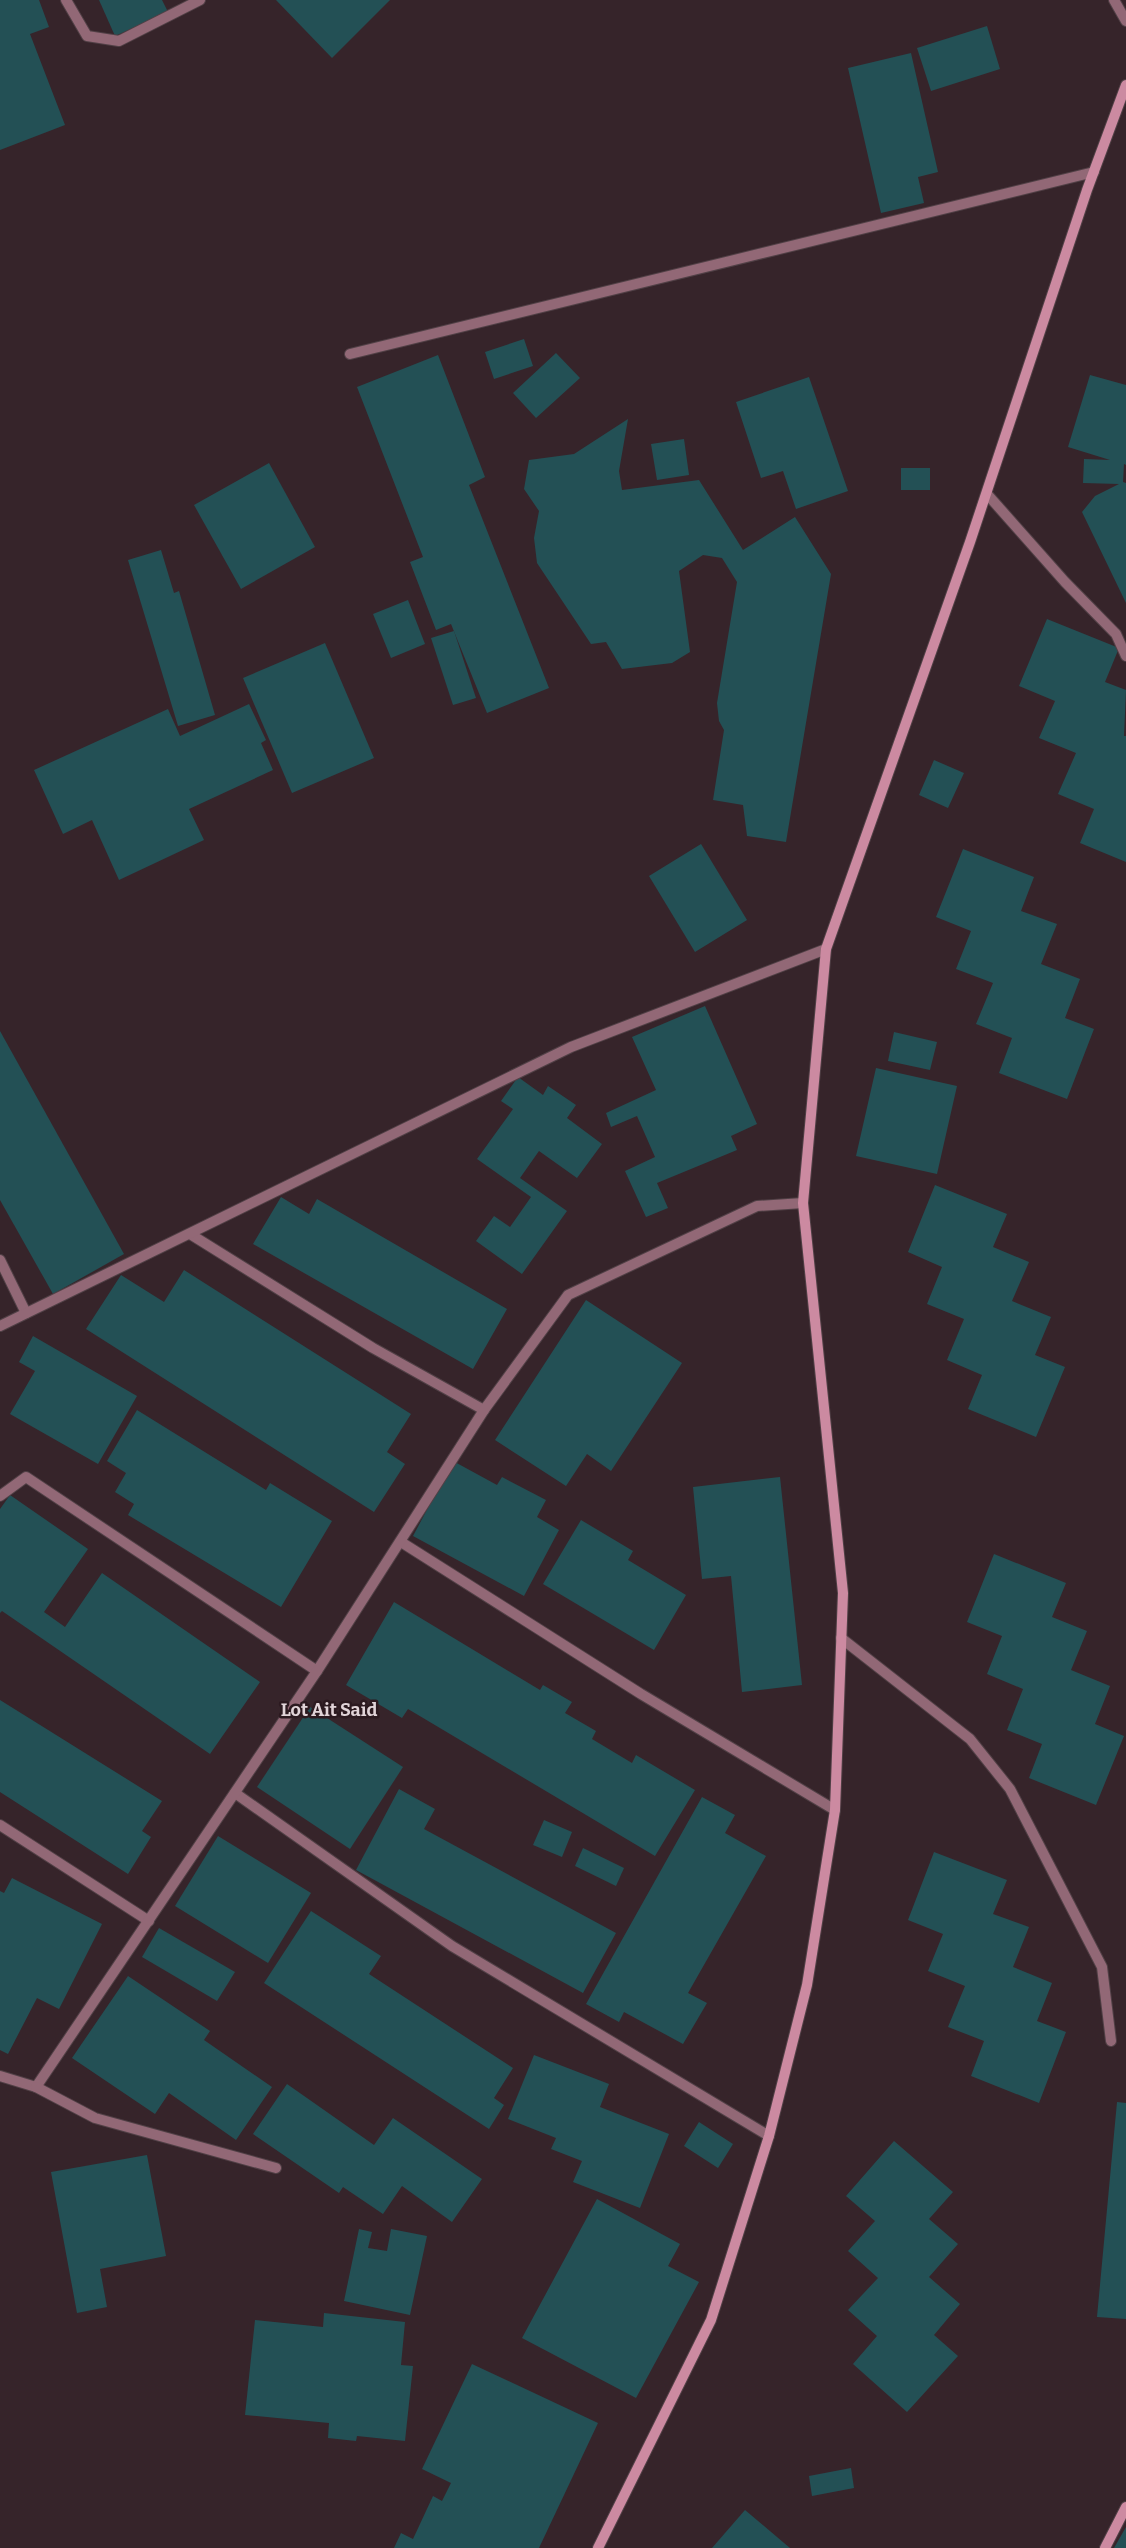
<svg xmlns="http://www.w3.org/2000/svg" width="1126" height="2548" font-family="Bitter,serif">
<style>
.building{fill:#235055}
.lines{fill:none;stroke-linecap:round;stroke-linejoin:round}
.street-casing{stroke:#514046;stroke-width:12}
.secondary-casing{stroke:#514046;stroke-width:12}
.street{stroke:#926876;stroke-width:10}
.secondary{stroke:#cc8aa1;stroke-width:10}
.labels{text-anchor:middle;stroke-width:5;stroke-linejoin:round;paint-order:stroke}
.district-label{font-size:18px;font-weight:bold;fill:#e1d4d8;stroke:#2c1a20}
</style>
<rect width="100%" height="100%" fill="#36242a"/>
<!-- building -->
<g class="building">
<path d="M0 0H39L49 27 30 34 65 125 0 150Z"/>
<path d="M99 0H162L168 12 115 36Z"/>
<path d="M276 0H390L332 58Z"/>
<path d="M987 26 1000 69 931 91 917 48Z"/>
<path d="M911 53 938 172 918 177 924 203 881 213 848 68Z"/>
<path d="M524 339 533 366 494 379 485 352Z"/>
<path d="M556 353 580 378 536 418 513 393Z"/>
<path d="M438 355 485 477 469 485 549 688 487 713 451 624 436 630 410 562 423 557 357 387Z"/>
<path d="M1090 375 1126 385V465L1124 464 1123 482 1126 483V603L1082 512 1095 496 1119 484 1083 483 1084 459 1110 460 1068 447Z"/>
<path d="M809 377 848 491 796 509 783 471 761 478 736 402Z"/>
<path d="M628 419 619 471 622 490 699 480 743 550 795 517 831 574 786 842 747 836 743 805 713 800 724 730 719 721 717 703 737 582 722 558 703 555 679 571 690 652 672 663 622 669 606 642 591 644 537 563 534 538 539 511 524 489 529 460 574 454Z"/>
<path d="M684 439 689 475 657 480 651 444Z"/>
<path d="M269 463 315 547 241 589 194 505Z"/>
<rect x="901" y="468" width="29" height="22"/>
<path d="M161 550 174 593 179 591 215 715 178 726 128 560Z"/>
<path d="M408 600 425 644 391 658 373 614Z"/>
<path d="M1047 619 1119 648 1105 682 1126 690 1124 736H1126V862L1080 843 1094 809 1058 794 1076 753 1039 738 1055 701 1019 686Z"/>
<path d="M454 631 476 698 453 705 431 638Z"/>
<path d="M325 643 374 758 292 793 243 678Z"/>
<path d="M249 704 266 740 261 743 273 770 189 809 204 840 119 880 92 820 63 834 34 770 168 709 180 736Z"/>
<path d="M934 760 964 773 948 808 919 795Z"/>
<path d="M701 844 747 920 695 952 649 876Z"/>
<path d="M963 849 1034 877 1021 911 1057 924 1041 964 1080 979 1065 1018 1094 1029 1067 1099 999 1073 1012 1038 976 1024 993 983 956 969 971 931 936 917Z"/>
<path d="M705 1006 757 1124 731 1136 737 1150 657 1183 668 1208 646 1217 625 1171 655 1157 637 1116 611 1127 606 1113 656 1090 632 1037Z"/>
<path d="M0 1031 124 1254 53 1294 0 1200Z"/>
<path d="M894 1032 937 1042 930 1070 888 1061Z"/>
<path d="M876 1068 957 1086 937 1174 856 1156Z"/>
<path d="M518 1077 543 1095 548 1086 576 1105 567 1118 602 1144 577 1178 539 1151 520 1178 567 1211 522 1274 476 1241 494 1216 510 1227 531 1197 477 1159 513 1109 501 1101Z"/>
<path d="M935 1185 1007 1214 993 1247 1029 1262 1012 1301 1051 1317 1035 1355 1065 1367 1036 1437 968 1409 982 1375 947 1360 964 1319 927 1304 942 1267 908 1252Z"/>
<path d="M281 1197 309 1214 317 1199 507 1309 473 1369 253 1244Z"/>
<path d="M184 1270 411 1414 387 1452 405 1464 374 1512 86 1329 121 1275 164 1302Z"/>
<path d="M586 1300 682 1363 611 1471 587 1454 566 1486 495 1440Z"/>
<path d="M33 1336 137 1396 98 1464 10 1414 35 1371 19 1362Z"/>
<path d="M137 1410 266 1490 270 1483 332 1521 281 1607 128 1515 134 1504 115 1492 126 1473 107 1461Z"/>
<path d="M453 1461 497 1485 502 1477 546 1500 537 1517 559 1530 524 1596 413 1536Z"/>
<path d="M780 1477 802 1685 742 1692 731 1576 702 1579 693 1487Z"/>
<path d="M10 1495 88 1549 44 1612 65 1627 102 1573 260 1682 210 1754 2 1611 0 1613V1509Z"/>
<path d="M581 1520 633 1551 628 1560 686 1595 654 1650 543 1584Z"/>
<path d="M994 1554 1066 1583 1052 1617 1087 1631 1071 1670 1110 1686 1095 1724 1124 1736 1096 1805 1029 1778 1042 1744 1007 1730 1023 1689 987 1674 1002 1636 967 1622Z"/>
<path d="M394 1602 540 1690 543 1685 572 1702 565 1713 596 1731 592 1739 632 1763 636 1755 695 1790 655 1856 408 1709 402 1718 346 1685Z"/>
<path d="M0 1700 162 1801 142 1831 151 1837 128 1874 0 1792Z"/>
<path d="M310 1707 403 1767 350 1849 257 1787Z"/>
<path d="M399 1789 435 1809 424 1829 616 1933 583 1993 356 1870Z"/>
<path d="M702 1797 735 1815 725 1833 766 1856 688 1993 707 2003 683 2044 624 2012 619 2022 586 2004Z"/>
<path d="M544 1820 572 1832 562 1857 533 1845Z"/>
<path d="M218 1836 311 1893 268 1963 175 1906Z"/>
<path d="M583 1848 624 1868 616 1886 575 1866Z"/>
<path d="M934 1852 1007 1880 993 1914 1029 1927 1013 1967 1052 1983 1037 2021 1066 2032 1039 2103 971 2076 984 2041 948 2027 965 1986 928 1971 943 1934 908 1920Z"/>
<path d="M12 1878 102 1924 59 2009 37 1998 8 2054 0 2050V1891L4 1893Z"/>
<path d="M311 1911 381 1956 369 1974 513 2068 494 2098 504 2105 489 2129 264 1983Z"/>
<path d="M159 1928 235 1972 217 2001 142 1957Z"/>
<path d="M128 1976 210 2031 204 2040 272 2087 236 2140 169 2093 155 2114 72 2058Z"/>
<path d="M534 2055 609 2084 600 2107 669 2134 640 2208 573 2182 582 2161 551 2149 556 2138 508 2119Z"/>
<path d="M287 2084 374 2145 393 2118 482 2179 452 2222 402 2186 383 2214 343 2187 339 2193 253 2134Z"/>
<path d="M1117 2102 1126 2103V2319L1097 2317Z"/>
<path d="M699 2122 733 2144 718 2168 684 2146Z"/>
<path d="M894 2141 953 2192 929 2219 958 2244 929 2277 960 2304 934 2335 958 2356 907 2412 853 2364 877 2336 848 2310 878 2278 848 2251 875 2221 846 2196Z"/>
<path d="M147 2155 166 2256 100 2269 107 2307 77 2313 51 2172Z"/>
<path d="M597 2199 680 2244 668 2266 699 2282 636 2398 522 2338Z"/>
<path d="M359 2229 372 2232 368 2248 387 2251 391 2229 427 2236 410 2315 344 2301Z"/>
<path d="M324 2313 405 2322 401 2365 413 2366 405 2441 357 2436 356 2441 328 2438 329 2423 245 2415 255 2320 323 2327Z"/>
<path d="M472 2364 598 2423 539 2548H394L401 2533 413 2539 433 2496 442 2501 451 2483 422 2469Z"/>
<path d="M851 2468 854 2488 812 2496 809 2476Z"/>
<path d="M745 2510 790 2548H712Z"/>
<path d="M1126 2527V2548H1114Z"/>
</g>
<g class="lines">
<defs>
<g id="street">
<path d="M66 0 87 36 119 41 200 0"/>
<path d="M1114 0 1126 21"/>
<path d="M350 354 1094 172"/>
<path d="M987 494 1065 582 1116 634 1126 656"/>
<path d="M190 1234 373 1348 484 1410"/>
<path d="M0 1260 26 1313"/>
<path d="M0 1326 571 1047 826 949"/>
<path d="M0 1496 26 1477 317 1671"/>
<path d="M401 1542 641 1694 835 1810"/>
<path d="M841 1638 970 1739 1010 1789 1102 1967 1111 2041"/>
<path d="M235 1793 452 1946 769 2136"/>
<path d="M0 1825 149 1921"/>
<path d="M0 2076 36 2087 317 1671 484 1410 568 1295 757 1206 803 1203"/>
<path d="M36 2087 95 2118 276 2168"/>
</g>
<g id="secondary">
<path d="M598 2548 711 2320 769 2136 807 1985 835 1810 843 1593 803 1203 826 949 970 542 1087 190 1126 85"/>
<path d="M1105 2548 1126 2507"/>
</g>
</defs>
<!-- street casing -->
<use href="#street" class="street-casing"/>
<!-- secondary casing -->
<use href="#secondary" class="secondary-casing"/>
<!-- street -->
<use href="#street" class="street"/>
<!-- secondary -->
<use href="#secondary" class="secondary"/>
</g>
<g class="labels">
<!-- district labels -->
<g class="district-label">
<text x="329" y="1716">Lot Ait Said</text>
</g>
</g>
</svg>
